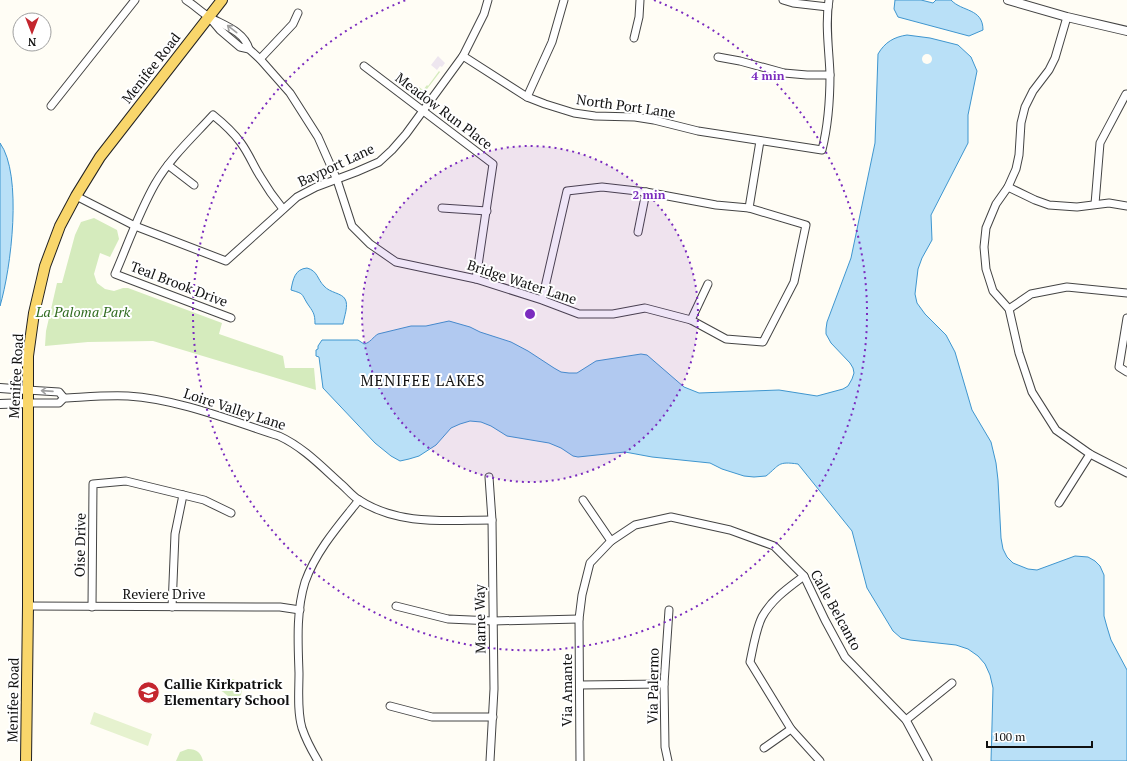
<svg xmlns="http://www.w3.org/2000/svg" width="1127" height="761" font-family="'PT Serif',serif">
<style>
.industrial{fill:#eee6ef}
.green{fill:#d5ebbd}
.pitch{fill:#e6f2cf}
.water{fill:#b9e0f7;stroke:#3f96cf}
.pier{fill:#fffdf5}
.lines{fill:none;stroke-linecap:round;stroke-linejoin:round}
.minor-casing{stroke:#444;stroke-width:9}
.tertiary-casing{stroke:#444;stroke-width:10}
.primary-casing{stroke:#222;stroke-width:12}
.minor{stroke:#fff;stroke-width:7}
.tertiary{stroke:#fff;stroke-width:8}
.primary{stroke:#f9d66b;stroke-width:10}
.oneway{stroke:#a0a0a0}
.ring{fill:none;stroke:#7b2cbf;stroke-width:2;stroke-dasharray:2 4}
.labels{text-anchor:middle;stroke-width:4;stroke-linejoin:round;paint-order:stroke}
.street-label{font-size:14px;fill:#111;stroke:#fff}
.park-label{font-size:14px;font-style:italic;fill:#2f6b1f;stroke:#fff}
.poi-label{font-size:14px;font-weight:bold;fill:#111;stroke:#fff;text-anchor:start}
.neighbourhood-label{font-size:15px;letter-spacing:1px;fill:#111;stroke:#fff}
.centre{fill:#7b2cbf;stroke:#fff;stroke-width:2}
.ring-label{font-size:12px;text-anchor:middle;font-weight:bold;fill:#7b2cbf;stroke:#fff;stroke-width:4;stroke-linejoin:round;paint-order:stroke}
</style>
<rect width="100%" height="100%" fill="#fffdf5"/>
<!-- industrial -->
<path class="industrial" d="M438 56 445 63 442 67 440 66 437 70 431 65Z"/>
<!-- green -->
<g class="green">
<path d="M439 71 440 72 424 93 416 95 411 92 415 87 416 88 419 87 423 90 427 85 428 86Z"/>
<path d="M94 218 117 230 119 239 110 257 100 253 94 274 97 283 105 289 114 291 123 288H128L222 323 219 334 283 356 285 368H314L316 390 153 341 88 342 45 346 46 331 57 283H62L75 235 81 222Z"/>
<path d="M233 679 240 683 242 690 241 695C228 704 229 693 219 690L222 681 226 682 230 680Z"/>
<path d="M188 749C197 749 201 753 203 761H176L180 752Z"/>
</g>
<!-- pitch -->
<path class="pitch" d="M94 712 152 734 148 746 90 724Z"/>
<!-- water -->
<g class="water">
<path d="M895 0H921L933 3 936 0H951C962 12 983 8 983 30L969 36 898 17 894 9Z"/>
<path d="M907 35 930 38 958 45 971 57 977 71 968 115V143L931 215 932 240 922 258 918 269 915 294 917 303 925 314 946 335 955 352 972 410 991 442 996 463 998 480 1001 538 1003 549 1007 557 1013 563 1028 569 1037 570 1075 556 1088 557 1095 561 1100 566 1104 575V616L1107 627 1111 640 1127 670V761H991L993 688 990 675 985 664 978 656 968 649 956 645 910 640 901 638 893 631 867 588 852 531 798 464C777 461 780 465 766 476L754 477 744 476 722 469 710 463 652 457 625 452 578 457 573 456 561 448 549 443 507 436 491 426 481 422 470 421 460 424 451 428 436 445 419 456 409 459 400 461 391 456 375 443 323 388 319 357 316 356V350L318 349V346L322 340H358L364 344C370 343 373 337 378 334L411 326H426L449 321 470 327 480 332 511 342 528 351 554 368 561 372 569 373H577L596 361 641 354 647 355 684 387 699 393 779 390 817 396 843 389 848 386 852 379 854 373 853 368 850 363 831 343 826 334V329L827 322 851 258 875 143 878 54C885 42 894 37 907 35Z"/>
<path d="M0 143C23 175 11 269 0 306Z"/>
<path d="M307 268C318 271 317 279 324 286 330 293 342 293 345 299 349 305 344 317 343 324H315C315 313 313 312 307 303 301 293 304 294 291 290 293 279 295 269 307 268Z"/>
</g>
<!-- pier -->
<circle class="pier" cx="927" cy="59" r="5"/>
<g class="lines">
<defs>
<g id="minor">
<path d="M186 0C194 5 201 12 209 17 223 25 244 31 249 49"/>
<path d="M783 0 793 3 828 7"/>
<path d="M209 17 220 30 240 47 249 49 260 59 290 93 318 137 337 180 352 226 370 244 396 262 476 279 542 300 579 314H613L645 308 691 320 726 339 763 342 794 282 806 225 749 208 716 205 646 192 602 187 567 191 542 300"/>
<path d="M1067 17 1055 58 1049 70 1033 91 1025 107 1021 123 1019 155 1016 169 1008 187 996 204 986 228 984 247 986 269 993 291 1009 309 1019 353 1032 392 1056 430 1090 454 1127 473"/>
<path d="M634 38 639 17 640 0"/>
<path d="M463 56 527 97 545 104 574 113 595 116 635 117 654 120 698 131 822 150C828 126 830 99 830 74 829 49 825 24 829 0"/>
<path d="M718 57 740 61 784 73 807 75H830"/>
<path d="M260 59 293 24 298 13"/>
<path d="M364 66 493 164 476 279"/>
<path d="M527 97 552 42 564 0"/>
<path d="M51 106 135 0"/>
<path d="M168 165 194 185"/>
<path d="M1008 187 1035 200 1049 205 1077 207 1109 203 1127 206"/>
<path d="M76 196 135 226 226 261 297 197 316 187 356 172 379 162 392 150 406 134 463 56 484 14 488 0"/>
<path d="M1095 204 1100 143 1126 94H1127"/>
<path d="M442 208 487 211"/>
<path d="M749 208 760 141"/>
<path d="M638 232 646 192"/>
<path d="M1009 309 1031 294 1067 287 1127 293"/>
<path d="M231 318 115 274C128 244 139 212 155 184 170 158 193 137 213 115 223 123 233 132 241 143 249 154 253 165 260 176 267 188 274 198 283 209"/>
<path d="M1127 318 1119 367 1127 372"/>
<path d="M691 320 708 284"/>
<path d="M27 390 59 392 64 398"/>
<path d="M28 403H59L64 398C85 397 107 395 128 396 178 399 232 421 279 436 303 447 321 466 341 484 347 489 352 496 359 500 399 526 447 520 492 520"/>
<path d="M489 477 492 520 494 689 490 761"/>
<path d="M583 500 611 541"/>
<path d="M1059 503 1090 454"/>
<path d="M804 576C788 588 772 599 762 617 756 629 753 648 750 662L791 729 820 761"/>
<path d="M28 606 280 607 300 610"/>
<path d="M396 606 448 619 493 621 579 619"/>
<path d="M92 607 93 484 126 481 204 500 231 513"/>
<path d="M172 607 175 534 183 495"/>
<path d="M580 685 664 684"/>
<path d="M390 706 432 717H493"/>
<path d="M906 720 952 683"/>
<path d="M764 748 791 729"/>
<path d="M318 761C312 751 306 740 302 728 297 711 299 691 299 673 298 643 296 611 305 582 316 551 339 525 359 500"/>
<path d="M580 761 579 619 582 595 590 563 611 541 635 525 671 517 730 530 774 546 804 576 825 620 845 657 906 720 928 761"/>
<path d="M668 761 665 747 664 684 669 610"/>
</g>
<g id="tertiary">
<path d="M1008 0 1067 17 1127 31"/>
<path d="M0 388 27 390"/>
<path d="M0 404 28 403"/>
</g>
<path id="primary" d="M26 761 28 606V356L34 313 45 266 60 226 76 196 100 157 222 0"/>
</defs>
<!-- minor casing -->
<use href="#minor" class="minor-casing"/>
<!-- tertiary casing -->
<use href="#tertiary" class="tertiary-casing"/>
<!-- primary casing -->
<use href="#primary" class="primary-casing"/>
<!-- minor -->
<use href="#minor" class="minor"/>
<!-- tertiary -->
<use href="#tertiary" class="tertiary"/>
<!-- primary -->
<use href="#primary" class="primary"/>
</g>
<!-- one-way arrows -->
<defs><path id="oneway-shaft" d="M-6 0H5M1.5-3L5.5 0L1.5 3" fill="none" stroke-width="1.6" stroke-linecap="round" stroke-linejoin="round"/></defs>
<g class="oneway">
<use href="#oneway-shaft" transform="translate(232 29) rotate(-142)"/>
<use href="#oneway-shaft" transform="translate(47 391) rotate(-176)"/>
</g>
<!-- distance rings -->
<circle cx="530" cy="314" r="168" fill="#7b2cbf" fill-opacity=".12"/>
<g class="ring">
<circle cx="530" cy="314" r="168"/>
<path d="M654 0A337 337 0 1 1 406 0"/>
</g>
<!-- icons -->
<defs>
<symbol id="school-disc" viewBox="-11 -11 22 22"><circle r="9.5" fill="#c4262e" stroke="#fff"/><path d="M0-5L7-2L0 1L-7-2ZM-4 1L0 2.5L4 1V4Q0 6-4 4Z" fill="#fff"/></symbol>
</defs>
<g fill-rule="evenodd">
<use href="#school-disc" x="136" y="680" width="25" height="25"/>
</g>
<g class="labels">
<!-- street labels -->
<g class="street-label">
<text transform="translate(151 68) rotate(-52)" y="5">Menifee Road</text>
<text transform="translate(626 106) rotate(8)" y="5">North Port Lane</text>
<text transform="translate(444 111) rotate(37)" y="5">Meadow Run Place</text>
<text transform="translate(336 165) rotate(-25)" y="5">Bayport Lane</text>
<text transform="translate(522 282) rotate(18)" y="5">Bridge Water Lane</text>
<text transform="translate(179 284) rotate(21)" y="5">Teal Brook Drive</text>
<text transform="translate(16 376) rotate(-87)" y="5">Menifee Road</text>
<text transform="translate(235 409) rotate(18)" y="5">Loire Valley Lane</text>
<text transform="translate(80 545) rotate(-89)" y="5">Oise Drive</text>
<text x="164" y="599">Reviere Drive</text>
<text transform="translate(836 610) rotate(61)" y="5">Calle Belcanto</text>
<text transform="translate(480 619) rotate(-91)" y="5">Marne Way</text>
<text transform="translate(653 686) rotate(-89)" y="5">Via Palermo</text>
<text transform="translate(567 690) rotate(-90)" y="5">Via Amante</text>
<text transform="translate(13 700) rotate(-89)" y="5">Menifee Road</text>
</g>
<!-- park labels -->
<g class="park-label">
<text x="83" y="317">La Paloma Park</text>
</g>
<!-- poi labels -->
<g class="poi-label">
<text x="164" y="689">Callie Kirkpatrick<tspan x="164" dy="16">Elementary School</tspan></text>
</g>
<!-- neighbourhood labels -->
<g class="neighbourhood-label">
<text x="423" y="386">MENIFEE LAKES</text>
</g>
</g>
<circle cx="530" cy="314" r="6" class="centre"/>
<g class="ring-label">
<text x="768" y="80">4 min</text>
<text x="649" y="199">2 min</text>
</g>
<!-- north arrow -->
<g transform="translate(32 32) rotate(180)"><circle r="19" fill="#ffffff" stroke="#a0a0a0"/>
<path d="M0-3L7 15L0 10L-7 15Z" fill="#c4262e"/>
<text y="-6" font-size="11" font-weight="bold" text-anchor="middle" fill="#111111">N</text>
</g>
<!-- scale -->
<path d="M987 741v6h105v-6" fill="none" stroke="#111111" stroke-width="2"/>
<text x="993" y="741" font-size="12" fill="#111111" stroke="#ffffff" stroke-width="3" paint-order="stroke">100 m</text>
</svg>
